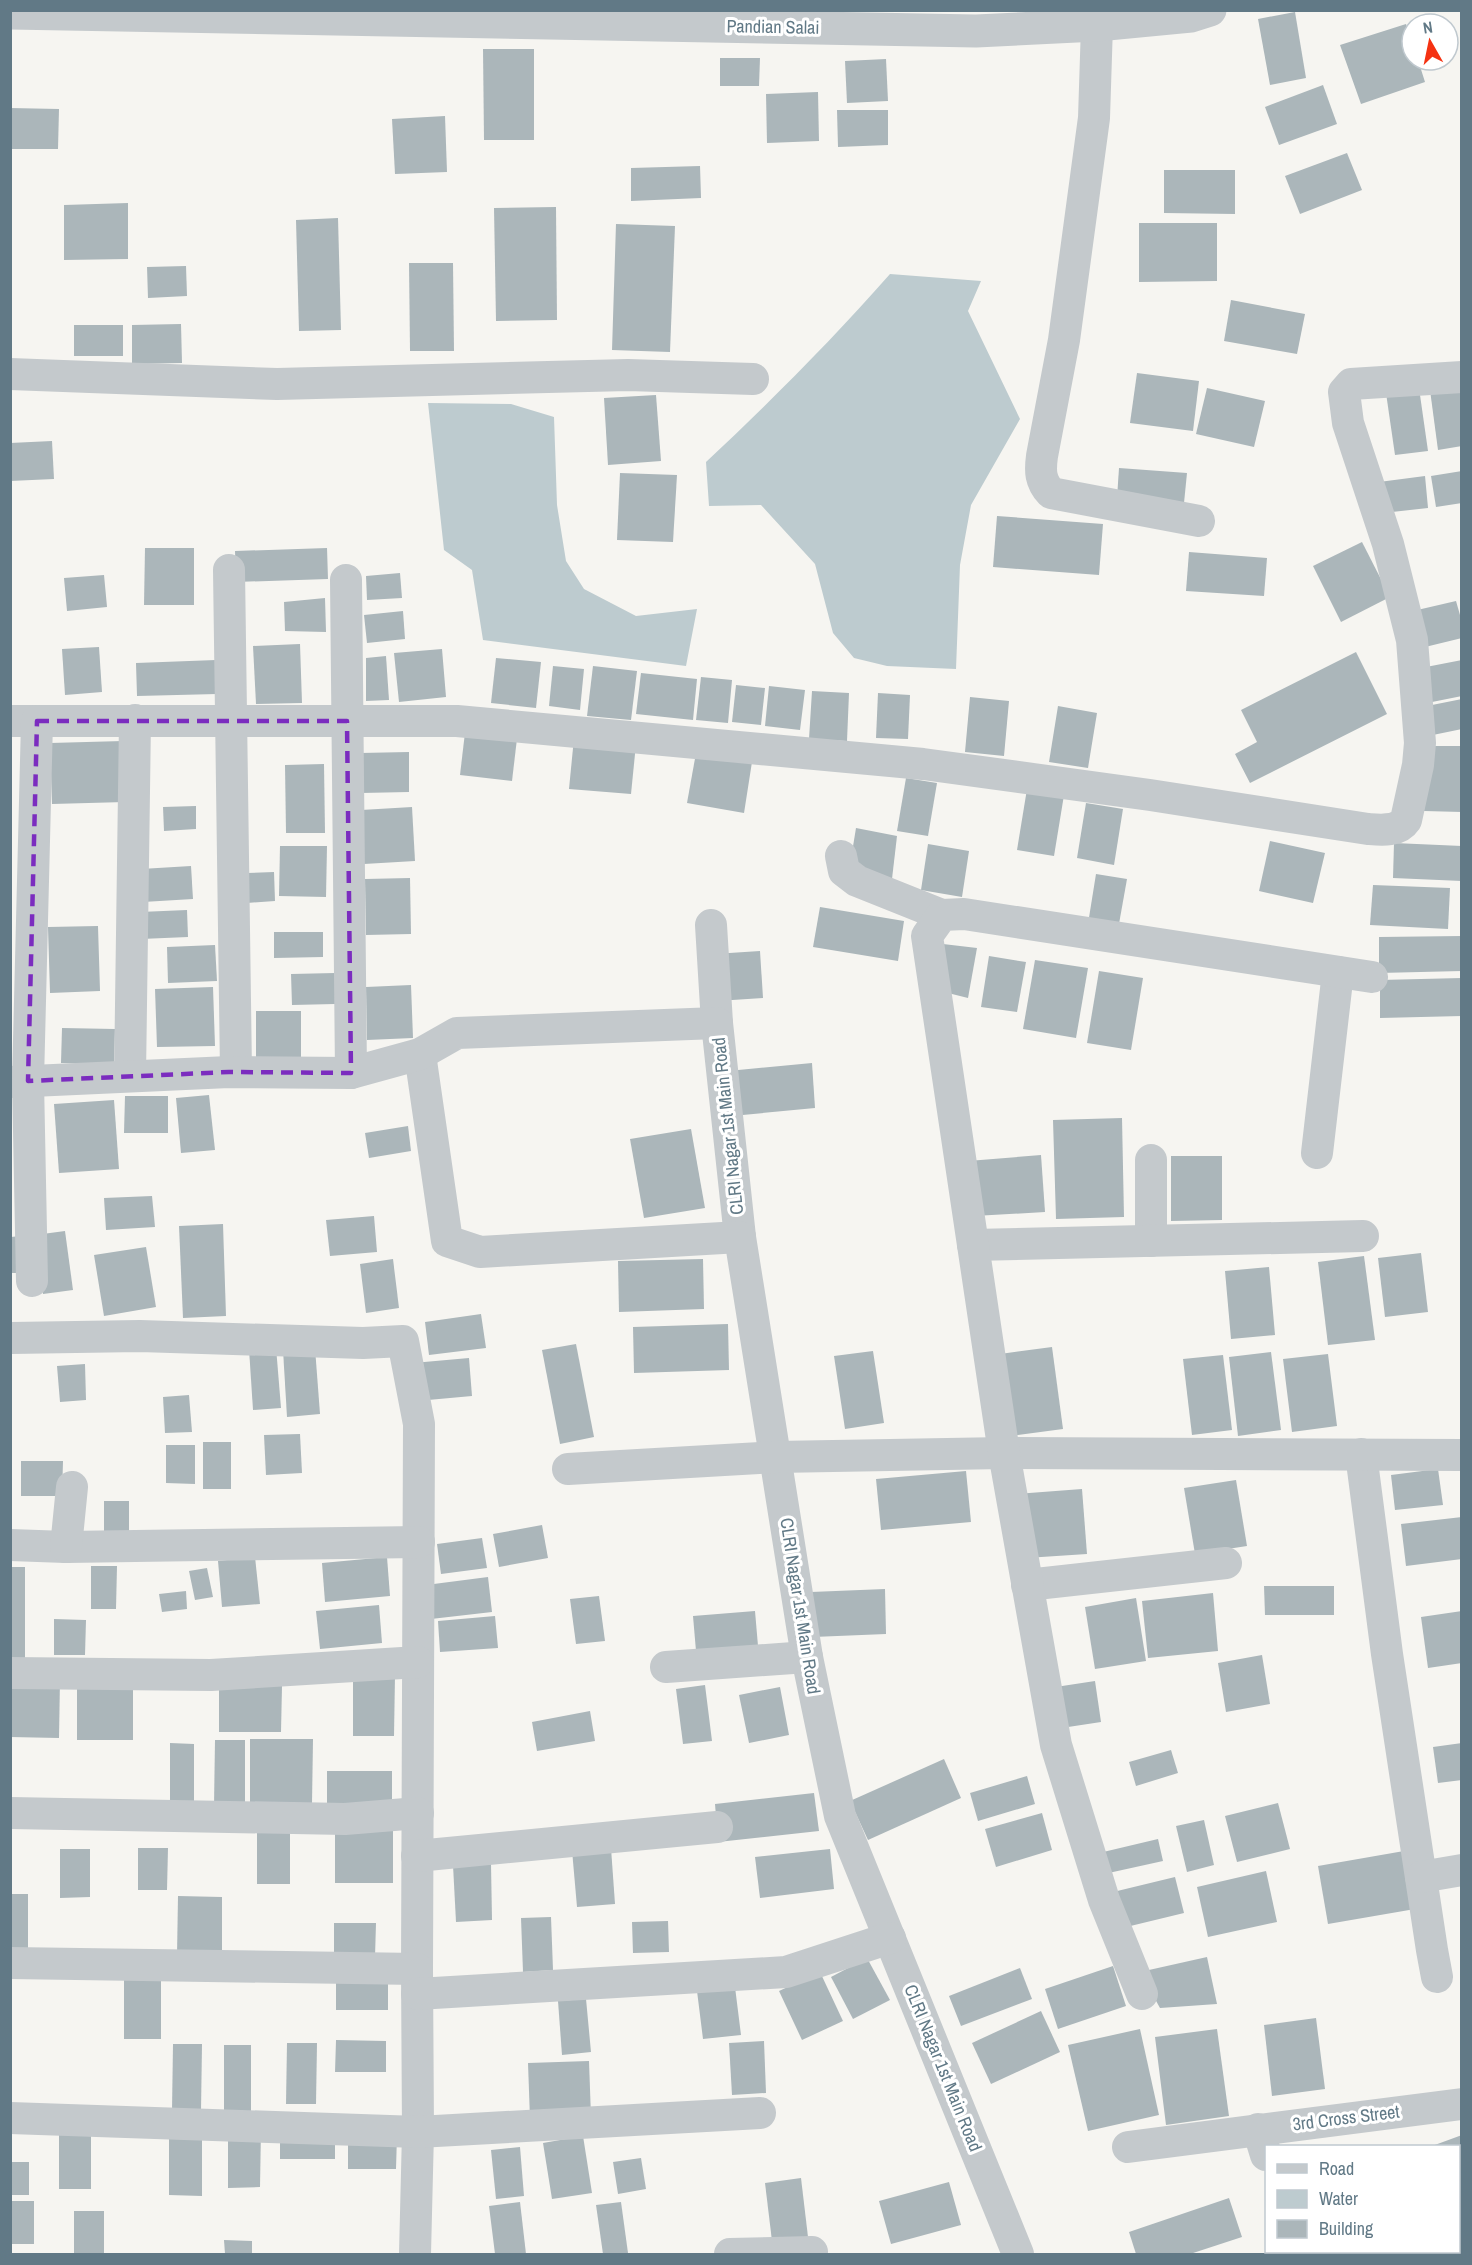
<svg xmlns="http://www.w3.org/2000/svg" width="1472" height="2265" font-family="'Archivo Narrow',sans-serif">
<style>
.water{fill:#bdcbcf}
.building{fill:#abb6ba}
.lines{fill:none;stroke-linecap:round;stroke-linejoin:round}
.minor{stroke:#c4c9cc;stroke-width:32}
.tertiary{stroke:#c4c9cc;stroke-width:33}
.marked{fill:none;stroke:#7b2cbf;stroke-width:4.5;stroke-dasharray:12 8;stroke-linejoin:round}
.labels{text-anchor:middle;stroke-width:6;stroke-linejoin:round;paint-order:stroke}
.street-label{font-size:18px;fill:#617986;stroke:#fff}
</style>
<rect width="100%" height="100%" fill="#f6f5f1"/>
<!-- water -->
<g class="water">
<path d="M890 274 981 281 968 311 1020 419 971 505 960 565 956 669 887 666 854 658 833 633 815 564 761 505 709 506 706 462C770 402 832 340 890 274Z"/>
<path d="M428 403 511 404 554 417 557 505 566 561 584 589 636 616 697 609 686 666 483 640 472 570 444 550Z"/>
</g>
<!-- building -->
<g class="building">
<path d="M1295 12 1306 78 1270 85 1258 19Z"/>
<path d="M1406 24 1412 42V60H1418L1425 82 1361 104 1340 45Z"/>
<path d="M483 49H534V140H484Z"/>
<path d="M720 58H760L759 86H720Z"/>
<path d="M886 59 888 101 847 103 845 61Z"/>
<path d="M1323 85 1337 124 1279 145 1265 107Z"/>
<path d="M818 92 819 141 767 143 766 94Z"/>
<path d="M10 108 59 109 58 149H10Z"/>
<path d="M837 110H888V145L838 147Z"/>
<path d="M445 116 447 172 395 174 392 119Z"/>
<path d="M1347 153 1362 190 1300 214 1285 176Z"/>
<path d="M700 166 701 198 631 201V168Z"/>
<path d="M1164 170H1235V214L1164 213Z"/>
<path d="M128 203V259L64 260V205Z"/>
<path d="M556 207 557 320 496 321 494 208Z"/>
<path d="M338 218 341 330 299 331 296 220Z"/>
<path d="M1139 223H1217V281L1139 282Z"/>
<path d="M616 224 675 226 670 352 612 350Z"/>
<path d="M409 263H453L454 351H410Z"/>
<path d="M186 266 187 296 148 298 147 267Z"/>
<path d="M1231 300 1305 314 1297 354 1224 341Z"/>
<path d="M181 324 182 363 132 364V325Z"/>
<rect x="74" y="325" width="49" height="31"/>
<path d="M1137 373 1199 381 1193 431 1130 423Z"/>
<path d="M1462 385V446L1438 450 1430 390Z"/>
<path d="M1207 388 1265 401 1254 447 1196 434Z"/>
<path d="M1419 388 1428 451 1395 455 1386 393Z"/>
<path d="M656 395 661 461 608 465 604 398Z"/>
<path d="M52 441 54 479 10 481V443Z"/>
<path d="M1119 468 1187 473 1184 503 1117 498Z"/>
<path d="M1462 471V503L1436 507 1431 476Z"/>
<path d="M620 473 677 475 673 542 617 540Z"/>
<path d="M1425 476 1428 508 1383 513 1379 482Z"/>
<path d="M997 516 1103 524 1099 575 993 567Z"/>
<path d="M1362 542 1390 597 1341 622 1313 566Z"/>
<path d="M145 548H194V605H144Z"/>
<path d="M327 548 328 579 236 582 235 551Z"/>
<path d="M1189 552 1267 558 1264 596 1186 591Z"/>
<path d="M400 573 402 598 367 600 366 576Z"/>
<path d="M104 575 107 607 67 611 64 578Z"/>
<path d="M325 598 326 632 285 631 284 602Z"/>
<path d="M1456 601 1462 622V638L1421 648 1413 611Z"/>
<path d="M403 611 405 639 367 643 364 615Z"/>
<path d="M300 644 302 703 256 704 253 646Z"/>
<path d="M99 647 102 692 65 695 62 649Z"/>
<path d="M442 649 446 697 399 702 394 653Z"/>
<path d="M1356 652 1387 714 1250 783 1235 754 1257 742 1241 710Z"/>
<path d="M386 656 389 700 366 701V658Z"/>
<path d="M496 658 541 662 536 708 491 703Z"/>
<path d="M216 660 217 694 137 696 136 663Z"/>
<path d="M1462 660V696L1432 702 1426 667Z"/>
<path d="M553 666 584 669 580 710 549 706Z"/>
<path d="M593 666 637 671 631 720 587 716Z"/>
<path d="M641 673 697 679 693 720 636 714Z"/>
<path d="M701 677 732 680 728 723 696 720Z"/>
<path d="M736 685 765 688 761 725 732 722Z"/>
<path d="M769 686 805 690 800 730 765 726Z"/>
<path d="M812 691 849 693 847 741 809 739Z"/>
<path d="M878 693 910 695 908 739 876 738Z"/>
<path d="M970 697 1009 701 1004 756 965 752Z"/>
<path d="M1462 699V729L1428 736 1422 707Z"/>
<path d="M1058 706 1097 713 1088 768 1049 762Z"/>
<path d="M466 724 518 730 512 781 460 775Z"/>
<path d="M574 738 636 744 631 794 569 789Z"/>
<path d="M123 741 125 802 52 804 50 743Z"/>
<path d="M1427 746H1462V812L1424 811Z"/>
<path d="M409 752V792L361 793 360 753Z"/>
<path d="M696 753 752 762 744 813 687 803Z"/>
<path d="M324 764 325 833H286L285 765Z"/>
<path d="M906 778 937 783 928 836 897 831Z"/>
<path d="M1027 789 1064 795 1054 856 1017 850Z"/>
<path d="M1086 803 1123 809 1114 865 1077 858Z"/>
<path d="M196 806V829L164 831 163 807Z"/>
<path d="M412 807 415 861 364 864 361 810Z"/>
<path d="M856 828 897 836 892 879 850 865Z"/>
<path d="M1270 841 1325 853 1313 903 1259 891Z"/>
<path d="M1394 843 1462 846V881L1393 878Z"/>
<path d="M928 844 969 851 962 897 921 890Z"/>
<path d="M280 846H327L326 897 279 896Z"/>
<path d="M191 866 193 899 143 902 141 869Z"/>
<path d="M274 872 275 901 247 903 246 873Z"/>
<path d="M1096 874 1127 879 1117 935 1087 930Z"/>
<path d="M410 878 411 934 366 935 365 879Z"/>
<path d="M1373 885 1450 888 1448 929 1370 925Z"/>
<path d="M820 907 904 921 898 961 813 947Z"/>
<path d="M187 910 188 937 141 939 140 912Z"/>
<path d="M98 926 100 991 50 993 48 927Z"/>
<path d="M274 932H323V957L274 958Z"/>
<path d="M1462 936V971L1379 973V937Z"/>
<path d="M943 944 977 948 968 998 940 991Z"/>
<path d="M215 945 217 981 168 983 167 947Z"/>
<path d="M760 951 763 998 717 1001 714 954Z"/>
<path d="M989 956 1026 962 1017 1012 981 1007Z"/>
<path d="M1035 960 1088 968 1076 1038 1023 1029Z"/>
<path d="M1099 971 1143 978 1131 1050 1087 1043Z"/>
<path d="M335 973V1004L292 1005 291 974Z"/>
<path d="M1462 978V1016L1380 1018V980Z"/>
<path d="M411 985 413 1038 367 1040 366 987Z"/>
<path d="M213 987 215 1046 157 1047 155 989Z"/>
<rect x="256" y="1011" width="45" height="54"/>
<path d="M62 1028 115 1029 114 1064 61 1063Z"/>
<path d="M812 1063 815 1108 732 1116 728 1071Z"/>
<path d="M209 1095 215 1150 181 1153 176 1098Z"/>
<path d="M125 1096H168V1133H124Z"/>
<path d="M114 1100 119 1169 59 1173 54 1104Z"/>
<path d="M1122 1118 1124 1217 1056 1219 1053 1120Z"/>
<path d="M408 1126 411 1151 369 1158 365 1133Z"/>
<path d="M691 1129 705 1208 644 1218 630 1139Z"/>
<path d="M1041 1155 1045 1212 974 1216 968 1161Z"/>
<path d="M1171 1156H1222V1220L1171 1221Z"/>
<path d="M152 1196 155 1227 106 1230 104 1198Z"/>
<path d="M374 1216 377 1252 330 1256 326 1220Z"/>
<path d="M223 1224 226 1316 183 1318 179 1226Z"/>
<path d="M65 1231 73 1290 43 1294 35 1235Z"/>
<path d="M22 1236 24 1273H10V1237Z"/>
<path d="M146 1247 156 1307 104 1316 94 1255Z"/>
<path d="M1421 1253 1428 1312 1385 1317 1378 1258Z"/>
<path d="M1364 1256 1375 1340 1328 1345 1318 1262Z"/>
<path d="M393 1259 399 1308 366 1313 360 1264Z"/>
<path d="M703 1259 704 1309 619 1312 618 1261Z"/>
<path d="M1269 1267 1275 1335 1231 1339 1225 1271Z"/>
<path d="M481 1314 486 1348 429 1355 425 1322Z"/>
<path d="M728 1324 729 1370 634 1373 633 1327Z"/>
<path d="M576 1344 594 1437 560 1444 542 1350Z"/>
<path d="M276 1347 281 1408 253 1410 249 1349Z"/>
<path d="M1052 1347 1063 1429 1004 1437 1000 1354Z"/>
<path d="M315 1348 320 1414 287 1417 283 1350Z"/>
<path d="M873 1351 884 1423 845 1429 834 1356Z"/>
<path d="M1271 1352 1281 1430 1238 1436 1229 1357Z"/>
<path d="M1328 1354 1337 1426 1292 1432 1283 1359Z"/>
<path d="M1223 1355 1232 1430 1192 1435 1183 1359Z"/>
<path d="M469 1358 472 1396 417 1401 413 1363Z"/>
<path d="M85 1364 86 1400 60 1402 57 1366Z"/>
<path d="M189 1395 192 1432 165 1433 163 1397Z"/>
<path d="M300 1434 302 1473 266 1475 264 1435Z"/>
<rect x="203" y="1442" width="28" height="47"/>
<path d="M166 1445H195V1484L166 1483Z"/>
<path d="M21 1461H63L62 1496H21Z"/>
<path d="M1438 1469 1443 1505 1395 1510 1391 1475Z"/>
<path d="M966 1471 971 1522 881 1530 876 1479Z"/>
<path d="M1236 1480 1247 1546 1195 1554 1184 1488Z"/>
<path d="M1082 1489 1087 1554 1026 1558 1016 1494Z"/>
<rect x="104" y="1501" width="25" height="39"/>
<path d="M1462 1517V1559L1406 1566 1401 1524Z"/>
<path d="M542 1525 548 1558 499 1567 493 1534Z"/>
<path d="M482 1538 487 1568 441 1574 437 1544Z"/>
<path d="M255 1557 260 1604 222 1607 218 1561Z"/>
<path d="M387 1557 390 1596 325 1602 322 1563Z"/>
<path d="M91 1566H117L116 1609H91Z"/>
<rect x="10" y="1567" width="15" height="95"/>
<path d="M207 1568 213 1597 195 1600 189 1571Z"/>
<path d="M488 1577 492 1612 431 1619 426 1585Z"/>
<path d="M1264 1586H1334V1615H1265Z"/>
<path d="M885 1589 886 1634 813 1637 811 1592Z"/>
<path d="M186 1591 187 1609 162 1612 159 1594Z"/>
<path d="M1213 1593 1218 1651 1148 1658 1142 1601Z"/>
<path d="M599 1596 605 1641 576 1644 570 1599Z"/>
<path d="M1136 1598 1146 1661 1095 1669 1085 1607Z"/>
<path d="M379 1605 382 1643 320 1649 316 1611Z"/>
<path d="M755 1611 758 1646 696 1651 693 1616Z"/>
<path d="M1462 1611V1663L1428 1668 1421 1617Z"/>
<path d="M495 1616 498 1648 440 1652 438 1621Z"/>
<path d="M54 1619 86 1620 85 1655H54Z"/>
<path d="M1262 1655 1270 1704 1226 1712 1218 1663Z"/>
<path d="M353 1675H395L394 1736H353Z"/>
<path d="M77 1677 133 1678V1740H77Z"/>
<path d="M10 1678 60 1679 59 1738 10 1737Z"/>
<path d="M1095 1681 1101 1722 1055 1729 1049 1688Z"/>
<path d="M705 1685 712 1741 683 1744 676 1689Z"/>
<path d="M219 1686H282L281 1732H219Z"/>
<path d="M780 1687 789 1735 749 1743 739 1695Z"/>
<path d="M590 1711 595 1741 537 1751 532 1722Z"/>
<path d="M250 1739H313L312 1803H250Z"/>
<path d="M215 1740H245V1807H214Z"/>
<path d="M170 1743 194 1744V1804H170Z"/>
<path d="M1462 1743V1780L1438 1783 1433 1747Z"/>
<path d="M1171 1750 1178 1773 1136 1786 1129 1762Z"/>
<path d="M944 1759 961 1798 868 1840 850 1801Z"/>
<rect x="327" y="1771" width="65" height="32"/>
<path d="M1027 1776 1035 1804 978 1821 970 1793Z"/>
<path d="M814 1793 819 1831 718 1842 715 1804Z"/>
<path d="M1278 1803 1290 1849 1237 1862 1225 1816Z"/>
<path d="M1042 1813 1052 1850 996 1867 985 1829Z"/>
<path d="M1204 1820 1214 1865 1187 1872 1176 1826Z"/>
<path d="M257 1826 290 1827V1884H257Z"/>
<rect x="335" y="1828" width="58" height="55"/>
<path d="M1158 1839 1163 1861 1104 1874 1099 1853Z"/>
<path d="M138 1848H168L167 1890H138Z"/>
<path d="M611 1848 615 1904 577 1907 572 1850Z"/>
<path d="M60 1849H90V1897L60 1898Z"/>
<path d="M830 1849 834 1889 760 1898 755 1857Z"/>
<path d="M1404 1851 1415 1909 1328 1924 1318 1866Z"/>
<path d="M491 1864 492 1920 456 1922 453 1865Z"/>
<path d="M1266 1871 1277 1922 1208 1937 1197 1887Z"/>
<path d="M1175 1877 1184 1913 1118 1929 1109 1893Z"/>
<rect x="10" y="1894" width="18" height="56"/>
<path d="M178 1896 222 1897V1957L177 1956Z"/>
<path d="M551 1917 553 1970 523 1972 521 1918Z"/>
<path d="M668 1921 669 1952 633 1953 632 1922Z"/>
<path d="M334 1923H376L375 1957H334Z"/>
<path d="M1207 1957 1217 2004 1160 2008 1140 1972Z"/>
<path d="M867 1958 890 2000 853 2019 831 1977Z"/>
<path d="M1113 1966 1126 2006 1058 2029 1045 1989Z"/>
<path d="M1020 1968 1032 1999 961 2026 949 1996Z"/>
<path d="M820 1972 843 2021 802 2040 779 1991Z"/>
<rect x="336" y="1976" width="52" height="34"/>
<path d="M161 1978V2039H124V1979Z"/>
<path d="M735 1987 741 2035 703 2039 697 1991Z"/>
<path d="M586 1999 591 2052 562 2055 558 2001Z"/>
<path d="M1041 2011 1060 2052 991 2084 972 2043Z"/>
<path d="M1316 2018 1325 2089 1272 2096 1264 2025Z"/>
<path d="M1140 2029 1159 2115 1088 2131 1068 2045Z"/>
<path d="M1217 2029 1229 2116 1166 2125 1155 2037Z"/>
<path d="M336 2040 386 2041V2072H335Z"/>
<path d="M764 2041 766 2093 732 2095 729 2043Z"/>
<path d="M287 2043H317L316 2104H286Z"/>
<path d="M173 2044H202L201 2111H172Z"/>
<rect x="224" y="2045" width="27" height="68"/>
<path d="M589 2061 591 2117 530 2119 528 2063Z"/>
<path d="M261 2128 260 2187 228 2188V2129Z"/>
<path d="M280 2130 335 2131V2159H280Z"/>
<path d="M59 2133 91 2134V2189H59Z"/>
<path d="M348 2135H397L396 2169H348Z"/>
<path d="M1462 2135V2196L1458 2198V2146H1432Z"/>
<path d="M583 2136 592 2193 552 2199 543 2143Z"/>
<path d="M169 2139H202V2196L169 2195Z"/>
<path d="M520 2147 524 2196 496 2199 491 2150Z"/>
<path d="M641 2158 646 2189 618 2194 613 2162Z"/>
<rect x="10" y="2162" width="19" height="33"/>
<path d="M801 2178 808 2237 772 2241 765 2183Z"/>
<path d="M949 2182 961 2225 891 2244 879 2201Z"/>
<path d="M1229 2198 1242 2237 1190 2254H1136L1129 2232Z"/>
<rect x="10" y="2201" width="24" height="43"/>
<path d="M520 2202 526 2254H495L489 2206Z"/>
<path d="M621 2202 628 2253 603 2254 596 2205Z"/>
<rect x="74" y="2211" width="30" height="43"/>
<path d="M1462 2219V2254H1432L1431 2252H1458V2220Z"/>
<path d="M224 2240 252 2241V2254H225Z"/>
<path d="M1346 2252H1414L1415 2254H1339Z"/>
</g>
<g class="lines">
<!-- minor -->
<g class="minor">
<path d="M1097 25 1094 118 1064 340 1042 456C1040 471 1040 481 1051 493L1199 521"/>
<path d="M10 374 277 384 628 375 753 379"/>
<path d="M229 570 236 1072"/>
<path d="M346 580 351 1073"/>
<path d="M10 721H457L923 764 1150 795 1368 829C1381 830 1398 832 1406 820L1418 765 1420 743 1412 640 1388 544 1348 423 1344 392 1351 384 1462 377"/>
<path d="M841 856 844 871 857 881 942 915"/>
<path d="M711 925 717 1023 740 1237 807 1657 840 1816 1018 2254"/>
<path d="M420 1054 447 1241 480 1252 740 1237"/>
<path d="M130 1076 135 720"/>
<path d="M10 1082 229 1072 351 1073 420 1054 457 1033 717 1023"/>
<path d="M1317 1153 1338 972"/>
<path d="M1151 1241V1160"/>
<path d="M973 1245 1363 1236"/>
<path d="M32 1281 28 1081 37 721"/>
<path d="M11 1338 140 1336 363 1343 403 1341 419 1424 417 1969 418 2132 415 2254"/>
<path d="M1361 1454 1387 1654 1432 1950 1437 1977"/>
<path d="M568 1469 776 1457 1004 1453 1462 1455"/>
<path d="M10 1545 66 1547 419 1542"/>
<path d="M66 1547 72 1487"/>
<path d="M1027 1585 1226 1563"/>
<path d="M666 1667 807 1657"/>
<path d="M10 1673 211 1675 418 1662"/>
<path d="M10 1813 345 1819 418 1813"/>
<path d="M417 1856 717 1827"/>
<path d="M1421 1877 1462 1870"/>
<path d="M10 1963 417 1969"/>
<path d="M417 1994 786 1972 890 1938"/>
<path d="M1142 1994 1104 1900 1056 1745 1004 1453 927 936 942 915 964 914 1372 977"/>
<path d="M10 2118 418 2132 760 2113"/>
<path d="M1258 2129 1266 2155"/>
<path d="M1128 2147 1462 2104"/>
<path d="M1299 2252 1300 2254"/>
<path d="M730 2254 812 2252"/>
</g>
<!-- tertiary -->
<path class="tertiary" d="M10 13 976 31 1097 25 1191 16 1210 10"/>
</g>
<!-- marked area -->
<path class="marked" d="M37 721H347L351 1073 229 1072 28 1081Z"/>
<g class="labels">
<!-- street labels -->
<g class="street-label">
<text transform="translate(773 27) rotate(1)" y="6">Pandian Salai</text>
<text transform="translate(728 1126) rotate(-96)" y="6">CLRI Nagar 1st Main Road</text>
<text transform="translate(800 1606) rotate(81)" y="6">CLRI Nagar 1st Main Road</text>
<text transform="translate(943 2068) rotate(68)" y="6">CLRI Nagar 1st Main Road</text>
<text transform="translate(1346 2118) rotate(-7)" y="6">3rd Cross Street</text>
</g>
</g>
<!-- border -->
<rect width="1472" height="2265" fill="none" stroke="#617986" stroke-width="24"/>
<!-- legend -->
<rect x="1265" y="2145" width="195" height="108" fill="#ffffff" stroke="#c0c9cf" stroke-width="1.5"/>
<rect x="1277" y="2164" width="30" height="9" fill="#c4c9cc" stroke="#c0c9cf" stroke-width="1.5"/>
<text x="1319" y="2175" font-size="18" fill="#617986">Road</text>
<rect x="1277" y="2190" width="30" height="18" fill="#bdcbcf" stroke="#c0c9cf" stroke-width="1.5"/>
<text x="1319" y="2205" font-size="18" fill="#617986">Water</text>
<rect x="1277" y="2220" width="30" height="18" fill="#abb6ba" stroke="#c0c9cf" stroke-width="1.5"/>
<text x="1319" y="2235" font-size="18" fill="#617986">Building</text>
<!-- north arrow -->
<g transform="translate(1430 42) rotate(351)"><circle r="28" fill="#ffffff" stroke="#c0c9cf" stroke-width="1.5"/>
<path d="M0-4.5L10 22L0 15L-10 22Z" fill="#f53212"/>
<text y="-9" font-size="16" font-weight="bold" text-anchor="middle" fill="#617986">N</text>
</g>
</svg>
